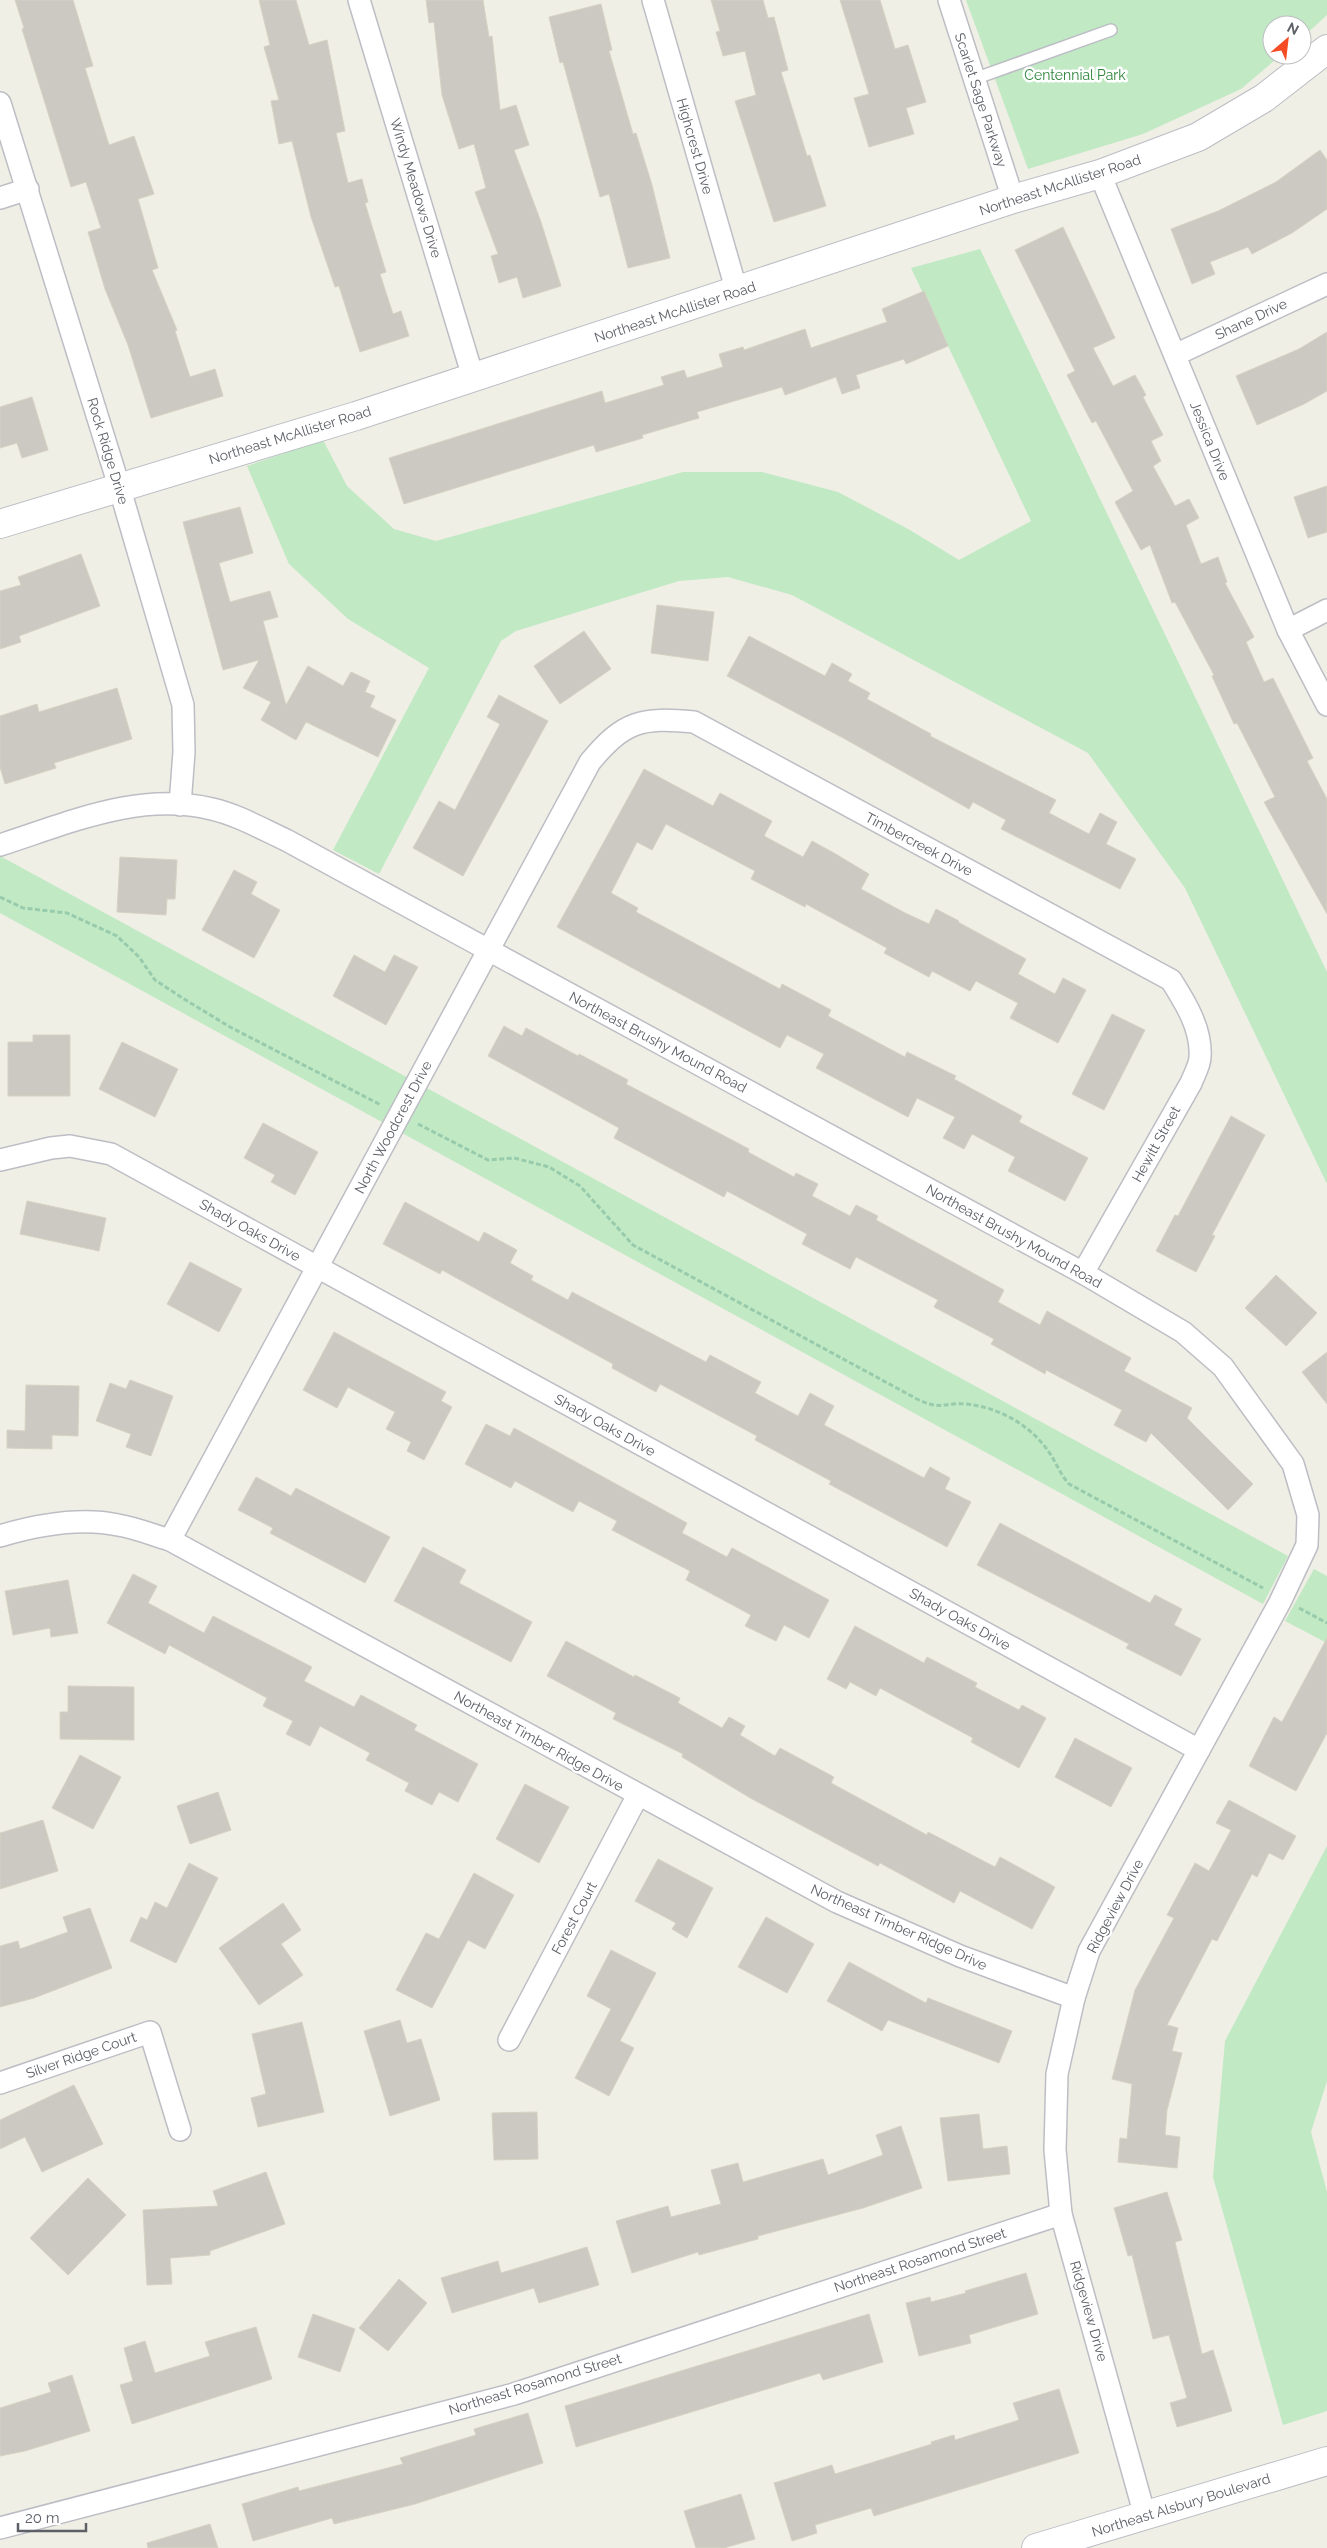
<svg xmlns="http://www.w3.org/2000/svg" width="1327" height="2548" font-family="Raleway,sans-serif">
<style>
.green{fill:#c0e9c4}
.building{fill:#cbc9c2;stroke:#d6d2c3}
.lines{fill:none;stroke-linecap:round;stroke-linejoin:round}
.lane-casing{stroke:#bdbec5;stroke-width:14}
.street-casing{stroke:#bdbec5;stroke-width:24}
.secondary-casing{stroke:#babdc4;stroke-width:30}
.path{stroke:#98cbac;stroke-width:3;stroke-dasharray:5 2.5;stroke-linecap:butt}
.lane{stroke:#fff;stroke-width:11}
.street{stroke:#fff;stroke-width:21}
.secondary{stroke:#fff;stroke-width:28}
.labels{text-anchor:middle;stroke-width:5;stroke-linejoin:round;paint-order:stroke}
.park-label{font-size:14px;fill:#2e843b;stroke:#fff}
.street-label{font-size:14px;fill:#5d6067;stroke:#fff}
</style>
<rect width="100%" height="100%" fill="#f0efe5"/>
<!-- green -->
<g class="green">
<path d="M966 0H1327V15L1302 38V25H1272V55H1281L1241 89 1143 134 1028 169Z"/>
<path d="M980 249 1327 972V1184L1185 888 1088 753 792 595 728 577 679 581 516 631 501 641 379 874 333 850 429 668 348 619 289 564 247 466 323 440 347 486 394 529 436 541 683 472H762L838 492 910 530 959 560 1031 521 911 268Z"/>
<path d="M0 856 1288 1556 1263 1604 0 913Z"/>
<path d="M1314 1569 1327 1576V1643L1285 1621Z"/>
<path d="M1327 1846V2081L1311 2132 1327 2192V2411L1283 2425 1213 2177 1225 2041Z"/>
</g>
<!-- building -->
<g class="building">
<path d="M15 0H73L93 66 85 68 109 145 134 136 154 194 138 199 158 268 152 270 177 330 175 331 190 377 215 369 223 396 151 418 128 345 105 289 88 232 101 228 86 182 71 187 22 29 24 28Z"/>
<path d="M259 0H296L309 45 327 40 345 131 336 133 348 183 362 179 368 202 365 203 386 272 380 274 393 314 401 311 409 336 360 352 339 286 335 287 311 217 292 141 279 144 271 101 279 100 264 47 270 45Z"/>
<path d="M426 0H483L489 37 492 36 500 110 516 105 529 145 514 150 541 222 561 286 523 298 517 277 499 283 491 256 498 254 475 192 486 188 474 144 459 149 442 95 434 22 429 23Z"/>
<path d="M711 0H763L768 18 774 17 788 70 781 72 807 156 810 155 826 206 774 222 735 101 756 95 745 51 723 56 716 32 720 31Z"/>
<path d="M840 0H880L895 49 908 45 926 102 906 108 914 134 869 147 854 98 869 94Z"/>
<path d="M601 4 612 50 609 51 633 134 636 133 652 185 670 258 628 268 609 194 600 197 563 62 560 63 549 17Z"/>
<path d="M1320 150 1327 160V209L1292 233 1252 254 1248 247 1210 262 1215 274 1192 284 1171 229 1218 211 1276 182Z"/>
<path d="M1063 227 1115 338 1093 348 1113 386 1135 375 1146 395 1143 397 1163 435 1151 441 1161 461 1153 466 1175 506 1189 499 1199 518 1186 525 1201 564 1218 557 1227 582 1225 583 1254 637 1246 642 1264 682 1273 678 1313 758 1307 761 1327 799V914L1264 802 1275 797 1237 723 1234 724 1212 676 1214 675 1175 602 1172 603 1150 545 1141 550 1115 502 1133 491 1096 421 1092 423 1067 375 1075 371 1015 250Z"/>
<path d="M924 291 948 346 906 364 904 359 856 375 860 388 842 394 836 377 785 395 782 387 697 412 699 418 642 435 643 438 596 452 594 445 404 504 389 458 602 391 605 403 664 385 661 377 684 370 687 378 723 367 719 354 743 347 744 350 805 329 811 348 887 322 882 309Z"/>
<path d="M1327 332V391L1304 404 1257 425 1236 376 1299 349Z"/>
<path d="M32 397 48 450 22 458 17 443 0 448V407Z"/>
<path d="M1327 486V532L1308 538 1294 497Z"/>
<path d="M240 507 253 553 219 563 230 602 270 591 278 617 263 621 286 705 308 666 343 686 351 672 370 681 365 692 375 696 370 707 396 720 378 757 306 722 296 740 261 720 271 702 243 688 259 660 223 670 183 522Z"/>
<path d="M81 554 100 606 19 636 21 642 0 649V591L21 585 18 577Z"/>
<path d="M657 605 714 612 708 661 651 653Z"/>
<path d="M584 631 611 669 560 704 534 666Z"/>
<path d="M749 636 825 676 832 663 852 674 848 681 870 693 867 699 931 734 930 736 1056 800 1049 813 1089 834 1100 813 1117 822 1106 844 1136 859 1120 889 1001 829 1006 820 973 802 969 809 845 739 727 676Z"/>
<path d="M117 688 132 739 54 763 56 768 5 784 0 767V716L37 704 39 712Z"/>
<path d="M499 695 548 721 463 876 413 848 439 801 455 810 500 724 487 717Z"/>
<path d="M644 769 713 806 720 793 772 821 764 836 803 857 812 841 834 853 869 874 861 889 905 913 929 924 936 909 959 921 958 922 1026 959 1018 974 1055 994 1063 978 1086 990 1058 1043 1010 1018 1018 1003 976 981 970 991 932 971 929 977 884 953 887 948 806 904 805 907 751 879 755 871 666 824 652 850 637 842 611 893 638 908 636 912 780 989 782 984 831 1010 828 1016 905 1057 907 1052 956 1076 954 1079 1022 1116 1019 1122 1088 1158 1065 1201 1008 1171 1015 1157 972 1134 964 1149 943 1138 955 1117 917 1098 908 1117 816 1068 824 1054 787 1035 780 1048 557 927Z"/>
<path d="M120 857 177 860 175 899H167L166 915 117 912Z"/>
<path d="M234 870 257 882 251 894 280 910 254 958 202 930Z"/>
<path d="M354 955 385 972 394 955 418 967 386 1025 333 996Z"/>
<path d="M1112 1014 1145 1030 1104 1110 1072 1094Z"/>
<path d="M504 1026 522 1036 526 1028 578 1056 579 1054 628 1080 626 1084 749 1149 748 1152 794 1177 796 1173 818 1184 812 1196 850 1216 856 1205 878 1216 876 1220 1004 1290 998 1302 1040 1325 1047 1311 1131 1358 1124 1371 1192 1408 1187 1418 1253 1484 1228 1510 1151 1433 1146 1442 1114 1425 1122 1410 1046 1370 1045 1374 991 1344 994 1339 934 1307 938 1300 856 1257 850 1269 802 1244 807 1234 727 1191 724 1197 614 1138 619 1128 488 1056Z"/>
<path d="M33 1035H70V1096H8V1042H33Z"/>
<path d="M122 1042 178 1069 155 1117 99 1089Z"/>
<path d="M1231 1116 1265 1135 1212 1235 1215 1236 1196 1272 1156 1251 1175 1215 1178 1216Z"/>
<path d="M263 1123 318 1152 295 1195 271 1182 275 1175 244 1158Z"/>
<path d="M27 1201 106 1218 99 1251 20 1234Z"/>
<path d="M405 1202 479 1242 484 1232 517 1250 510 1263 533 1276 531 1280 568 1300 572 1292 706 1362 710 1355 761 1382 755 1393 798 1416 810 1393 834 1406 824 1425 924 1478 930 1467 950 1478 945 1489 971 1502 947 1547 829 1484 831 1481 755 1440 757 1436 660 1384 656 1392 612 1368 613 1364 442 1270 440 1274 383 1244Z"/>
<path d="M190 1262 242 1289 219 1332 167 1304Z"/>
<path d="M1276 1275 1317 1313 1286 1346 1245 1308Z"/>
<path d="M334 1332 446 1392 441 1401 452 1407 424 1460 407 1451 411 1442 386 1429 395 1412 348 1387 337 1408 303 1390Z"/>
<path d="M1327 1352V1404L1302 1372Z"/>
<path d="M130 1380 173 1396 151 1456 126 1447 131 1434 96 1421 110 1383 126 1389Z"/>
<path d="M26 1385 79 1386 78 1436 52 1435V1449L7 1448V1430L25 1431Z"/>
<path d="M486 1424 510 1436 514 1428 687 1523 682 1533 727 1557 732 1548 829 1600 809 1638 784 1625 776 1641 745 1626 751 1615 686 1580 690 1571 612 1530 617 1521 579 1501 573 1512 515 1481 511 1488 465 1464Z"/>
<path d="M256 1477 291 1496 296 1488 390 1537 365 1583 270 1533 273 1528 238 1510Z"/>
<path d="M1000 1523 1150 1603 1155 1595 1182 1609 1174 1625 1201 1639 1181 1676 1126 1648 1129 1644 977 1565Z"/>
<path d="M423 1547 466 1570 459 1583 532 1622 511 1662 394 1601Z"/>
<path d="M133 1574 157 1586 148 1603 204 1633 213 1616 312 1667 304 1681 354 1707 361 1695 417 1725 414 1730 478 1764 458 1802 439 1792 432 1805 405 1791 409 1783 366 1760 370 1753 320 1726 310 1746 286 1734 293 1721 263 1706 267 1698 169 1645 165 1654 107 1623Z"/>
<path d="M68 1580 78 1633 51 1637 50 1628 13 1635 5 1591Z"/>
<path d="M855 1626 924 1663 927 1657 977 1683 975 1687 1019 1710 1022 1705 1046 1718 1019 1768 971 1742 973 1738 880 1688 876 1696 850 1682 846 1689 827 1679Z"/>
<path d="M1327 1638V1733L1296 1791 1249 1766 1274 1717 1282 1722Z"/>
<path d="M566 1641 634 1677 635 1675 680 1698 678 1703 722 1728 729 1717 745 1726 740 1735 775 1756 780 1748 834 1777 831 1783 927 1835 928 1832 995 1867 1000 1857 1055 1887 1032 1929 960 1891 954 1903 880 1863 878 1866 752 1799 682 1757 683 1754 613 1719 616 1713 547 1676Z"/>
<path d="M68 1686 134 1687V1740L60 1739V1712H68Z"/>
<path d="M1075 1738 1132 1768 1111 1807 1055 1777Z"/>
<path d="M80 1755 121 1777 93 1829 52 1808Z"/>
<path d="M525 1784 569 1807 539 1863 496 1839Z"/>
<path d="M218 1792 231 1830 190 1844 177 1806Z"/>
<path d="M1229 1800 1296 1836 1283 1860 1269 1853 1257 1877 1252 1874 1217 1941 1212 1939 1167 2025 1178 2028 1172 2051 1182 2053 1167 2110 1165 2135 1180 2137 1177 2168 1118 2162 1120 2138 1127 2139 1132 2084 1112 2079 1135 1990 1174 1918 1167 1915 1195 1863 1209 1871 1231 1830 1216 1823Z"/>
<path d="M43 1820 58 1871 0 1889V1833Z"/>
<path d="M658 1859 713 1888 687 1938 672 1929 676 1923 635 1901Z"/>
<path d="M189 1863 218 1878 176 1963 130 1941 141 1917 147 1920 155 1902 167 1908Z"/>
<path d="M474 1873 514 1895 485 1949 468 1940 432 2008 396 1990 426 1933 439 1939Z"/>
<path d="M283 1903 301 1930 281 1944 303 1975 259 2005 219 1948Z"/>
<path d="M90 1908 112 1968 34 1998 0 2007V1946L18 1941 20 1949 68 1932 63 1917Z"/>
<path d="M766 1917 814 1944 787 1993 738 1967Z"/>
<path d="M611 1950 656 1973 620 2041 634 2048 609 2096 575 2078 611 2009 587 1996Z"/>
<path d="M849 1962 926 2003 928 1998 1012 2031 999 2063 888 2020 882 2031 827 2001Z"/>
<path d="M400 2020 407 2043 421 2039 440 2100 390 2116 364 2031Z"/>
<path d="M302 2022 324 2112 258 2127 251 2098 266 2094 252 2034Z"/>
<path d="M74 2085 103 2144 42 2172 25 2137 0 2149V2120Z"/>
<path d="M537 2112 538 2159 494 2160 492 2113Z"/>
<path d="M979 2114 983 2149 1007 2146 1010 2174 948 2181 940 2118Z"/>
<path d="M901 2126 922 2188 863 2208 758 2236V2239L699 2255 698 2252 632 2273 616 2221 668 2206 671 2217 721 2204 711 2170 738 2163 743 2182 823 2159 828 2175 883 2155 876 2135Z"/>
<path d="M266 2172 285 2224 210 2251V2255L170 2258 172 2284 147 2285 143 2210 218 2206 213 2191Z"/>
<path d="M88 2178 126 2215 68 2275 30 2238Z"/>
<path d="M1167 2192 1182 2240 1175 2242 1202 2354 1213 2350 1232 2411 1177 2427 1170 2403 1187 2398 1169 2335 1153 2339 1132 2255 1128 2256 1114 2208Z"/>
<path d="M587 2247 599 2285 539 2303 534 2288 452 2313 441 2278 498 2261 501 2273Z"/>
<path d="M1026 2273 1038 2314 969 2335 971 2343 919 2356 906 2303 930 2297 931 2302 966 2293 965 2291Z"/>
<path d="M399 2279 427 2303 388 2351 359 2328Z"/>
<path d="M313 2314 355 2329 340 2372 298 2357Z"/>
<path d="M869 2314 883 2362 823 2380 820 2373 576 2447 565 2406Z"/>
<path d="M256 2327 272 2379 132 2424 120 2385 133 2381 124 2348 145 2341 155 2373 210 2356 205 2342Z"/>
<path d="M72 2375 90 2431 25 2451 0 2456V2408L51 2392 48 2383Z"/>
<path d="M1059 2389 1079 2453 874 2516 871 2508 815 2525 817 2533 792 2541 774 2483 832 2465 835 2474 932 2444 931 2442 954 2435 955 2440 1019 2420 1013 2403Z"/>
<path d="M528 2413 543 2463 415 2504 334 2524 332 2518 253 2541 242 2504 298 2487 299 2491 403 2464 400 2458 476 2435 474 2429Z"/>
<path d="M741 2494 755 2539 724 2548H696L684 2511Z"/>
<path d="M210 2524 218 2548H148L147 2543Z"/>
</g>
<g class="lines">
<defs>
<path id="lane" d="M974 79 1111 30"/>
<g id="street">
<path d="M359 0 473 377"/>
<path d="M653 0 737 292"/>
<path d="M949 0 1013 199"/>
<path d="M0 103 119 486 183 705 184 752 180 805"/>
<path d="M1100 174 1288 630 1327 705"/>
<path d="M0 198 28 189"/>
<path d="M1175 355 1327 284"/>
<path d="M1288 630 1327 610"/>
<path d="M0 845C69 823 139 791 212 809 238 815 262 829 286 840L1083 1273 1183 1332 1223 1367 1293 1464 1308 1515 1307 1545 1280 1602 1089 1951 1074 1998 1057 2074 1055 2150 1061 2214 1145 2516"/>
<path d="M0 1160 51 1148 70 1146 111 1154 1199 1750"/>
<path d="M0 1536C37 1525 79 1517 118 1525 136 1528 153 1535 170 1540L837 1902 960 1956 1074 1998"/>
<path d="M170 1540 590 762C624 721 641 717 694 722L1171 980C1185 1002 1202 1029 1200 1057 1200 1065 1194 1075 1191 1083L1083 1273"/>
<path d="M509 2040 638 1795"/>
<path d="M0 2083 150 2032 180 2130"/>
<path d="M0 2528 514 2394 1061 2214"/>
</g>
<g id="secondary">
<path d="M0 524 356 416 1013 199 1100 174 1198 137 1264 98 1327 49"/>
<path d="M1036 2548 1327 2461"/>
</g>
</defs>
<!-- lane casing -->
<use href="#lane" class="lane-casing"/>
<!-- street casing -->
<use href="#street" class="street-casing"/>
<!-- secondary casing -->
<use href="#secondary" class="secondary-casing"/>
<!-- path -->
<g class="path">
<path d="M0 897 23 908 67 913 117 936 139 957 155 980 184 999 230 1027 381 1105"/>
<path d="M418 1124 488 1160 514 1158 549 1167 580 1186 633 1245 917 1399C942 1411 943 1402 966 1404 997 1407 1027 1423 1046 1448 1055 1459 1059 1473 1069 1484L1263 1588"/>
<path d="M1299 1608 1327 1623"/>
</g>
<!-- lane -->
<use href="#lane" class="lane"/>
<!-- street -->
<use href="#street" class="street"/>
<!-- secondary -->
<use href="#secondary" class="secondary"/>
</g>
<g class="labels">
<!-- park labels -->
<g class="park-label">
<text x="1075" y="80">Centennial Park</text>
</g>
<!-- street labels -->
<g class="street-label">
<text transform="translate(981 100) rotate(72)" y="5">Scarlet Sage Parkway</text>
<text transform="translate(695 146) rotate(74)" y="5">Highcrest Drive</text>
<text transform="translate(1060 185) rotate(-18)" y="5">Northeast McAllister Road</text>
<text transform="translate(416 188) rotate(73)" y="5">Windy Meadows Drive</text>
<text transform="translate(675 312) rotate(-18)" y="5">Northeast McAllister Road</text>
<text transform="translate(1251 319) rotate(-25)" y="5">Shane Drive</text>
<text transform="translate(290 435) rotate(-17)" y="5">Northeast McAllister Road</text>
<text transform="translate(1210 441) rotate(68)" y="5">Jessica Drive</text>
<text transform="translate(108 451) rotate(73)" y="5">Rock Ridge Drive</text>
<text transform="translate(919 844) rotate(28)" y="5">Timbercreek Drive</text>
<text transform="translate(658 1042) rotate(28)" y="5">Northeast Brushy Mound Road</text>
<text transform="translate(393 1127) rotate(-62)" y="5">North Woodcrest Drive</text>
<text transform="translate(1156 1144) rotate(-61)" y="5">Hewitt Street</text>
<text transform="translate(250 1230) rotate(29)" y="5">Shady Oaks Drive</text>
<text transform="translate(1014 1236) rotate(29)" y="5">Northeast Brushy Mound Road</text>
<text transform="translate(605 1425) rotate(29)" y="5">Shady Oaks Drive</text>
<text transform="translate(960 1619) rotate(29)" y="5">Shady Oaks Drive</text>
<text transform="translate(539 1741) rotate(29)" y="5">Northeast Timber Ridge Drive</text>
<text transform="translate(1115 1906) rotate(-62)" y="5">Ridgeview Drive</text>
<text transform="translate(574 1918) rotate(-62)" y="5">Forest Court</text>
<text transform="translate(899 1927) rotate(24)" y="5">Northeast Timber Ridge Drive</text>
<text transform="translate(81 2055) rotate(-19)" y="5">Silver Ridge Court</text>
<text transform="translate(920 2260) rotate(-18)" y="5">Northeast Rosamond Street</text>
<text transform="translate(1089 2311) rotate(74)" y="5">Ridgeview Drive</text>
<text transform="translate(535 2384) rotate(-17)" y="5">Northeast Rosamond Street</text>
<text transform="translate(1181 2505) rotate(-17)" y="5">Northeast Alsbury Boulevard</text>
</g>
</g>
<!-- north arrow -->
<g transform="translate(1287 40) rotate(28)"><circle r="24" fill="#ffffff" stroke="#bebfc2"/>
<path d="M0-4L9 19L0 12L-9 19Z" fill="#f64c25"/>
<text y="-8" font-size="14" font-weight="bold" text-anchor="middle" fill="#5d6067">N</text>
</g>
<!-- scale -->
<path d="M18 2523v8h68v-8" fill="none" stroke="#5d6067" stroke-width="2.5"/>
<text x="25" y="2523" font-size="15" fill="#5d6067" stroke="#ffffff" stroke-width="4" paint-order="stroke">20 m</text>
</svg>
